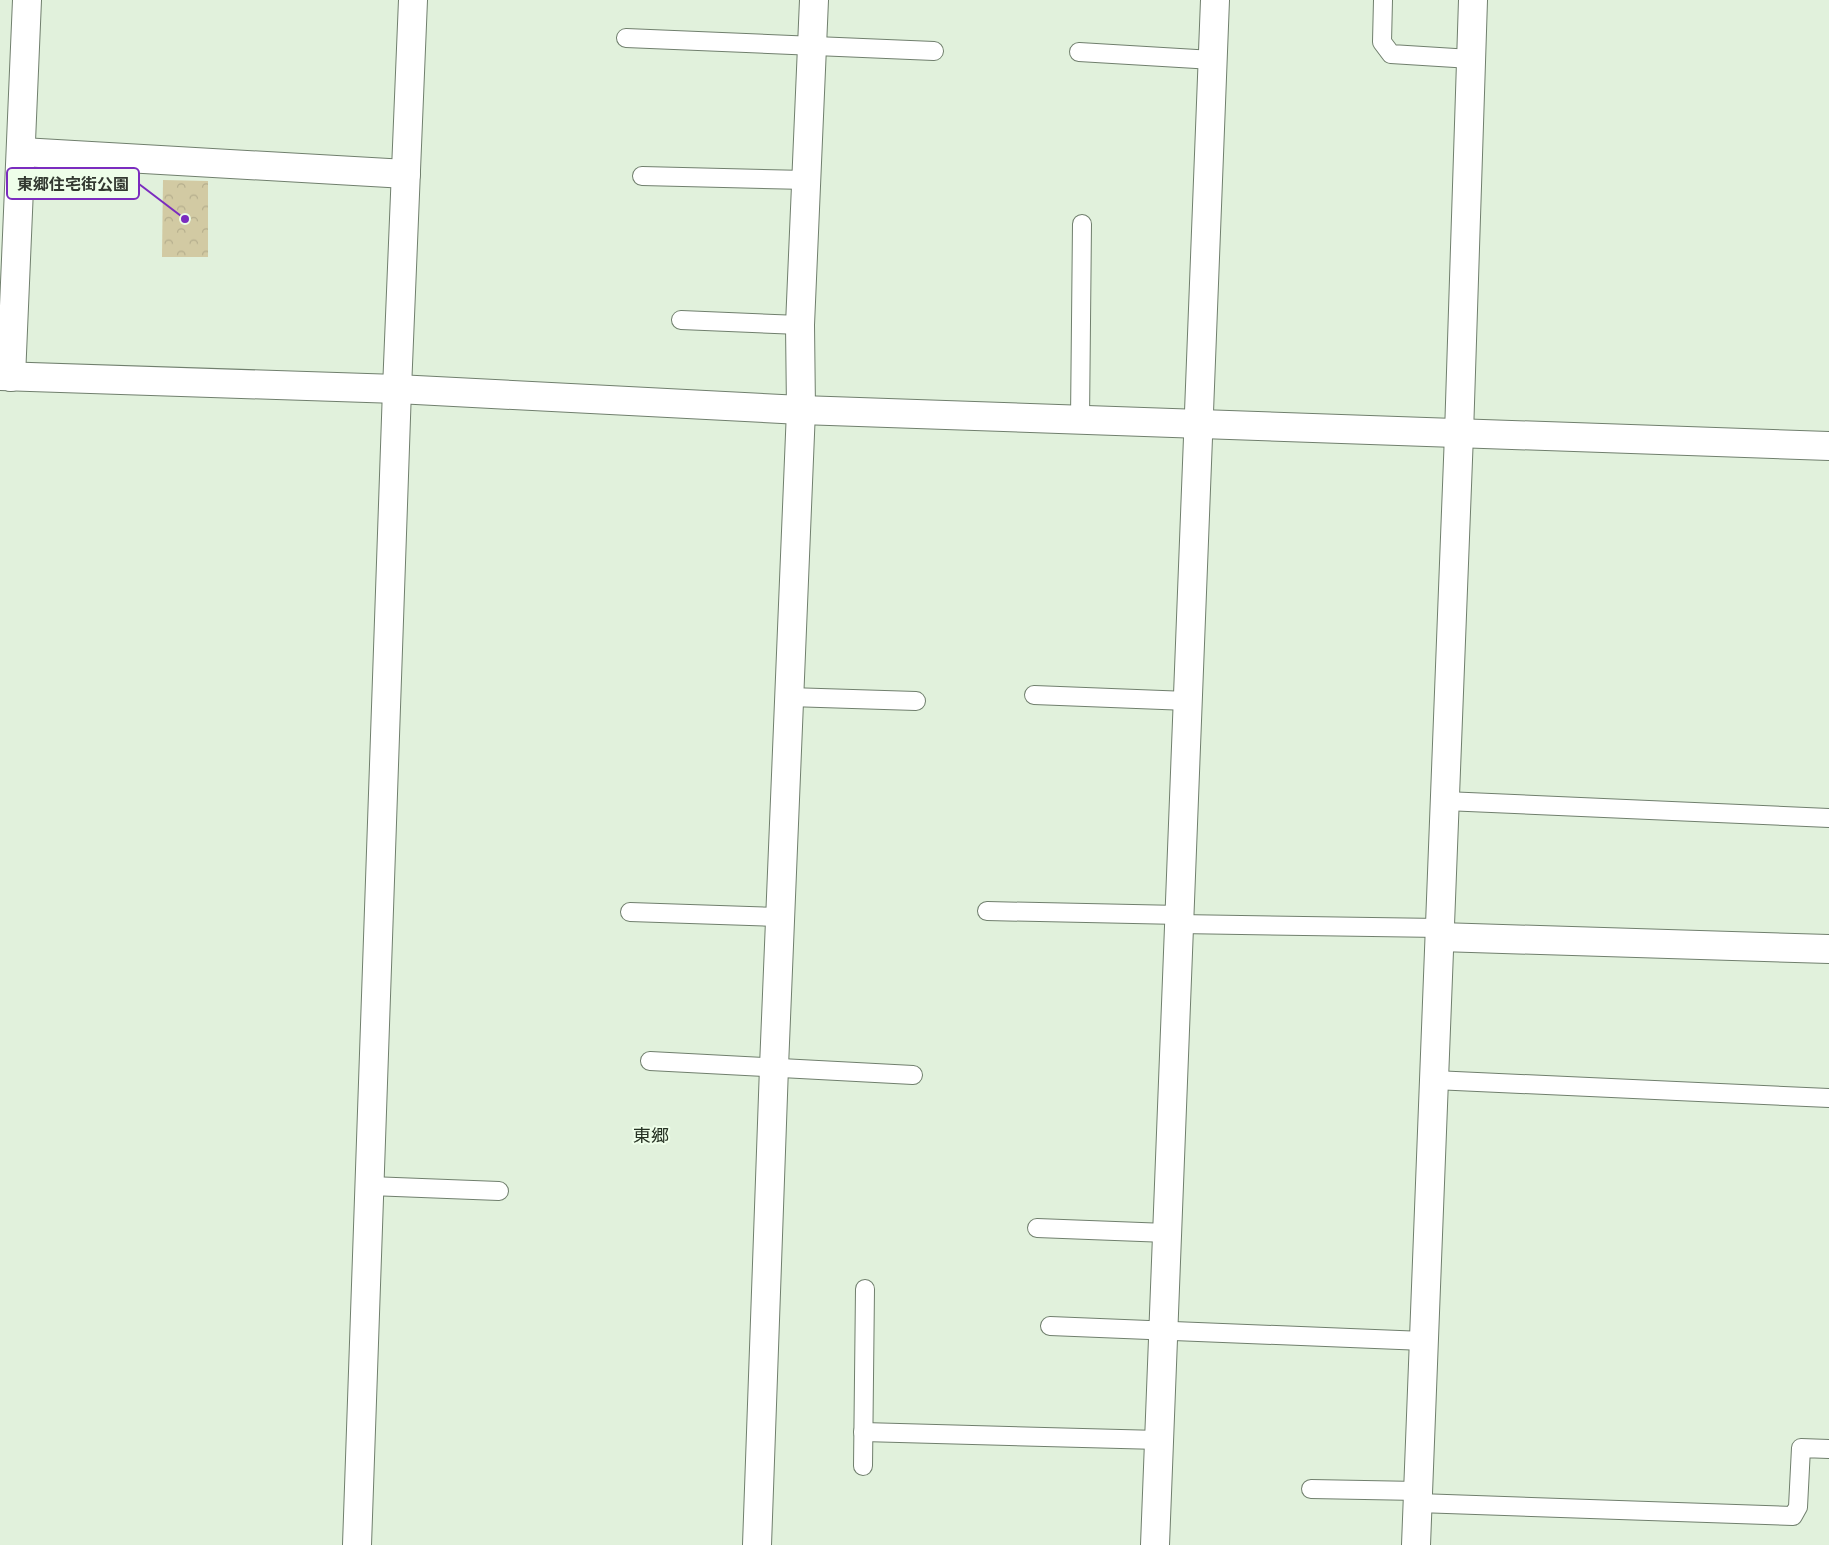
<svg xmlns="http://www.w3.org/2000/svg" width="1829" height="1545" font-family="Arial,'Noto Sans JP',sans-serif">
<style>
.park{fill:url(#park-crowns)}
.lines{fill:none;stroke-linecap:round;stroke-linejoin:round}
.lane-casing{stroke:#707f6d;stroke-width:20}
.street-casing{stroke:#707f6d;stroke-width:30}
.lane{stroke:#fff;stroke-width:18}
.street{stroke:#fff;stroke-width:28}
.labels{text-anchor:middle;stroke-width:4;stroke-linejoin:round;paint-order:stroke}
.quarter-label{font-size:18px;fill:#263223;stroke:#eefee9}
.leader{fill:none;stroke:#7b2cbf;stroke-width:2}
.callout-dot{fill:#7b2cbf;stroke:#eefee9;stroke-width:2}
.callout{fill:#eefee9;stroke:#7b2cbf;stroke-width:2}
.callout-label{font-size:16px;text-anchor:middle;font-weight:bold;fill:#323830}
</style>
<defs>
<pattern id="park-crowns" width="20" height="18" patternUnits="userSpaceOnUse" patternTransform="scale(1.25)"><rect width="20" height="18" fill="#d2caa3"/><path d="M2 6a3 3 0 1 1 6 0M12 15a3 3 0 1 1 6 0" fill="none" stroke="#b5ae8d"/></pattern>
</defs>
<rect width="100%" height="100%" fill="#e1f1dc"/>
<!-- park -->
<path class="park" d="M163 180 208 181V257H162Z"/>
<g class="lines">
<defs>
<g id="lane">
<path d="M1383 0 1382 42 1391 54 1471 59"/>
<path d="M626 38 934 51"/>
<path d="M1079 52 1213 60"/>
<path d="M642 176 806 180"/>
<path d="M681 320 800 325"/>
<path d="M1080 420 1082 224"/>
<path d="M1034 695 1188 701"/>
<path d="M789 697 916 701"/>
<path d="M1445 801 1829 818"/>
<path d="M987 911 1180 915"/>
<path d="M630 912 780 917"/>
<path d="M1179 924 1440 928"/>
<path d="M650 1061 913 1075"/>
<path d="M1434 1080 1829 1098"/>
<path d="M370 1186 499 1191"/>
<path d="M1037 1228 1167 1233"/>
<path d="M1050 1326 1424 1341"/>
<path d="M863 1432 1159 1440"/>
<path d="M863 1466 865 1289"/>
<path d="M1311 1489 1418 1491"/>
<path d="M1418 1503 1793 1516 1798 1507 1801 1448 1829 1449"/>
</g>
<g id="street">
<path d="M22 152 406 174"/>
<path d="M0 376 397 389 801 410 1829 446"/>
<path d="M11 377 27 0"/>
<path d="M1440 937 1829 949"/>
<path d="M357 1545 397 389 413 0"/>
<path d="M757 1545 774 1067 801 410 800 325 814 0"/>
<path d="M1155 1545 1215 0"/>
<path d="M1416 1545 1459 434 1473 0"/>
</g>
</defs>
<!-- lane casing -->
<use href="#lane" class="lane-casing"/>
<!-- street casing -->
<use href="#street" class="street-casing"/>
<!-- lane -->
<use href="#lane" class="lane"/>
<!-- street -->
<use href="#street" class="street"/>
</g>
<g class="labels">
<!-- quarter labels -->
<g class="quarter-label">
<text x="651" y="1142">東郷</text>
</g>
</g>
<!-- callouts -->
<path class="leader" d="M185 219L139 184"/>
<circle class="callout-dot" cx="185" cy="219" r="5"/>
<rect class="callout" x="7" y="168" width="132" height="31" rx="5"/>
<g class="callout-label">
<text x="73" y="190">東郷住宅街公園</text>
</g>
</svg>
